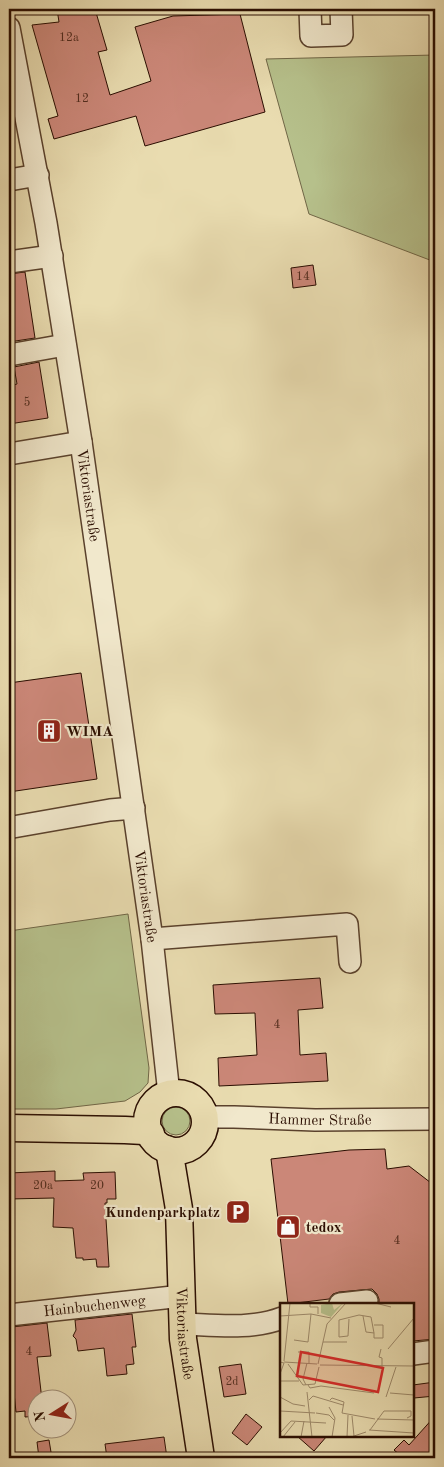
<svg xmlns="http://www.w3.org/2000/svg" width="444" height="1467" font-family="'Old Standard TT',serif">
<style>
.green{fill:#b6c08b;stroke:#706646}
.building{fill:#cb8778;stroke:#2a0d00}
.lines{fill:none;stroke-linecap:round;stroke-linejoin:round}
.minor-casing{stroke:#5a412c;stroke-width:24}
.major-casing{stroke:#2a0d00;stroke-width:29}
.minor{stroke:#f1e8cc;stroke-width:21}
.major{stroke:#e9dcb0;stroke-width:26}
.labels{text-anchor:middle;stroke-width:4.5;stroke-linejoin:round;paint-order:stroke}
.number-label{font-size:12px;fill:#522c1e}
.street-label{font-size:15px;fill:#2a0d00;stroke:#f1e8cc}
.poi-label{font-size:15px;font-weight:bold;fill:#2a0d00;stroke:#f1e8cc;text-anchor:start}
.inset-road{fill:none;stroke:#9d896a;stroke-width:1}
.view{fill:#d62828;fill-opacity:0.15;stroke:#d62828;stroke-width:2.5}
.inset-edge{fill:none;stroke:#2a0d00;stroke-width:2.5}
</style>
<rect width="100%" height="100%" fill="#e9dcb0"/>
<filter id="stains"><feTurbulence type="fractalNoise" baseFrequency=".004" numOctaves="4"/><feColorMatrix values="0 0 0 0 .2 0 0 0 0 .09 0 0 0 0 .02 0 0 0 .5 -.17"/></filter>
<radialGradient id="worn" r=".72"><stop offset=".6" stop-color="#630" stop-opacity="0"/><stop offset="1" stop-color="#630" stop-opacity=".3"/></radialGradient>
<!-- green -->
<g class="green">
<path d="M435 55V262L309 214 266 59Z"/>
<path d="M128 914 149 1068 148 1083 140 1092 125 1101 56 1109H9V931Z"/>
<circle cx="176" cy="1121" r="14"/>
</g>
<!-- building -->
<g class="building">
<path d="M57 9H95L107 50 98 52 110 95 151 81 135 27 173 16 240 14 265 112 145 146 136 116 54 139 48 119 58 116 32 25 59 22Z"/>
<path d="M313 265 316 285 293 288 291 268Z"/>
<path d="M25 272 35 338 9 342V274Z"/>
<path d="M39 362 48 418 9 424V386L17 384 14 367Z"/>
<path d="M81 673 97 779 9 792V683Z"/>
<path d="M320 978 323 1008 298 1010 300 1055 326 1053 328 1081 219 1086 218 1058 257 1055 255 1013 215 1014 213 985Z"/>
<path d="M385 1149 387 1169 409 1166 435 1186V1339L413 1341V1304H379V1299L377 1294 372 1289 339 1292 333 1294 329 1299 288 1304 271 1159 349 1150Z"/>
<path d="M55 1171V1181L84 1180 83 1173 115 1172 116 1199H107V1203H105L109 1267H97L96 1259 83 1260V1258H76L73 1228 53 1227 54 1198 9 1199V1173Z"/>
<path d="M132 1314 136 1347H132L134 1364 126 1365 127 1374 107 1376 104 1348 78 1351 76 1339 73 1336 76 1330 75 1320Z"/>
<path d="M47 1323 51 1356 37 1357 42 1400H38V1416L25 1417V1411L16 1412 12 1374H9V1347L14 1346 12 1327Z"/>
<path d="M241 1364 246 1394 224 1397 219 1367Z"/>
<path d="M435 1382V1396L414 1398 413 1385Z"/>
<path d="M246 1414 262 1427 247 1445 232 1433Z"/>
<path d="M435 1416V1458H396L400 1455 394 1450 404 1440 409 1445Z"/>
<path d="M297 1436H327L314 1451Z"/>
<path d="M164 1437 167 1458H107L105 1444Z"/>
<path d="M49 1440 52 1458H39L37 1442Z"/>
</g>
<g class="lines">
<defs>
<g id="minor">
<path d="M310 9 311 36 342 35 341 9"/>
<path id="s1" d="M9 28 46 223 81 442 152 939 169 1094"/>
<path d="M9 180 38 175"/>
<path d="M9 262 52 256"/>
<path d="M9 355 65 345"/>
<path d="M9 454 81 442"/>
<path d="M13 827 110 810 134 808"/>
<path d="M152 939 347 924 350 962"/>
<path id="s2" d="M205 1117H234L315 1120 435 1119"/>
<path d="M340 1304 367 1301"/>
<path id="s3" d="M9 1315 182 1296"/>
<path d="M182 1324C214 1325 251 1330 282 1318"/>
<path d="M413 1354 435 1351"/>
</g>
<g id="major">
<circle cx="176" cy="1122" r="29"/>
<path d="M9 1128 125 1130 144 1131 151 1134"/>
<path id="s4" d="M167 1149 170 1155 179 1209 183 1339 201 1458"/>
</g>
</defs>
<!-- minor casing -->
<use href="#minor" class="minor-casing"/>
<!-- major casing -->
<use href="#major" class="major-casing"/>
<!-- minor -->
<use href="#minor" class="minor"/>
<!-- major -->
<use href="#major" class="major"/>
</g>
<!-- icons -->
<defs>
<symbol id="building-square" viewBox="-11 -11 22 22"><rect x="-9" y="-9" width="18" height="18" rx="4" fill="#8f2418" stroke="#f1e8cc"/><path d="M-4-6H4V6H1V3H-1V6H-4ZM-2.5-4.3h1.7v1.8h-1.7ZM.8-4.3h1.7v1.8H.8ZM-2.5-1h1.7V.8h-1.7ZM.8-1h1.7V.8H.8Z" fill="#fff"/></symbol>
<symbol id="parking-square" viewBox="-11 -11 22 22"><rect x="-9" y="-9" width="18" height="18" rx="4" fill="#8f2418" stroke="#f1e8cc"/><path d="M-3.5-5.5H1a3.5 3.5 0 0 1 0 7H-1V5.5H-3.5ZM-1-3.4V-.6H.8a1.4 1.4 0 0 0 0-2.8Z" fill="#fff"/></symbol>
<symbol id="shop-square" viewBox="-11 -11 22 22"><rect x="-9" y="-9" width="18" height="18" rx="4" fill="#8f2418" stroke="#f1e8cc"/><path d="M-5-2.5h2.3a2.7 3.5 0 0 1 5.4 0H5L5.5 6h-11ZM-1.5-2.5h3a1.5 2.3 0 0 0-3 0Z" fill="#fff"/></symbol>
</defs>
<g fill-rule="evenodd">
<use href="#building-square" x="35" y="717" width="28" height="28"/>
<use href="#parking-square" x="224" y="1198" width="28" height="28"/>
<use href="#shop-square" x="274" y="1213" width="28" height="28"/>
</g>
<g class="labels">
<!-- number labels -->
<g class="number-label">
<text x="69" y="41">12a</text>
<text x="82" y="102">12</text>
<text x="303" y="280">14</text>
<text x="27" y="406">5</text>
<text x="277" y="1028">4</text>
<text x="43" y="1189">20a</text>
<text x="97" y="1189">20</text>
<text x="397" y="1244">4</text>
<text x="29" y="1355">4</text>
<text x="232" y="1385">2d</text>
</g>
<!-- street labels -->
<g class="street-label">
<text dy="5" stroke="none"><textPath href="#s1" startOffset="474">Viktoriastraße</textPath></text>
<text dy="5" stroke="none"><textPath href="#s1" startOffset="879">Viktoriastraße</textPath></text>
<text dy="5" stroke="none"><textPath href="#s2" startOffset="115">Hammer Straße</textPath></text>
<text dy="5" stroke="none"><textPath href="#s3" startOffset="86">Hainbuchenweg</textPath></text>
<text dy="5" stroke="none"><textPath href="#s4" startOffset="186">Viktoriastraße</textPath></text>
</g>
<!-- poi labels -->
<g class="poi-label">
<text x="66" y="736">WIMA</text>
<text x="220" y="1217" text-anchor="end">Kundenparkplatz</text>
<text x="306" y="1232">tedox</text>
</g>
</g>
<!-- overview -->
<g transform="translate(280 1303)">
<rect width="134" height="134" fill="#e9dcb0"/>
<path d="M52 0 54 7 63 0 51 14 41 10V2Z" fill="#b6c08b"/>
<path class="inset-road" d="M30 0V4H38V11M95 0 111 4M79 12 91 14 94 30M0 13 31 11 51 15M83 13 86 29 94 30M69 16 68 33 59 34V17L79 12M94 30V35H103V22H94M14 37 28 39 31 11M43 39H67M101 46 99 54 102 55V64M108 46 134 15M18 49H29V60M4 58 10 0M0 59 4 60 0 71M4 59 37 61M8 61 23 82 35 81 39 64M38 61 47 21 66 0M40 62 134 63M0 78H19M26 82 23 76 27 60M28 82 30 85 41 83 94 90M27 89 32 134M110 90 134 92M0 94 13 101 25 103M106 94 116 64M29 97 33 93 63 102M50 97 52 95 64 99 62 110M49 104 55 115 52 134M0 108 35 110M36 110 49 112 54 117M62 110 95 116M72 113 74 133M97 116 134 117M89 127 134 130M90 127 104 108H131V113L127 115M0 130 11 118 46 120M3 134 15 119M21 134 24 118M67 134 68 112M71 134 86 129"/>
<path class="view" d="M21 49 103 65 98 89 17 73Z"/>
<rect width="134" height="134" class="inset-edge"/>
</g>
<!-- margin -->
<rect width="444" height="1467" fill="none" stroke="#e9dcb0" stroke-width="30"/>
<rect x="10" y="10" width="424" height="1447" fill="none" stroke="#2a0d00" stroke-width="2.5"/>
<rect x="15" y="15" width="414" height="1437" fill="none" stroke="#2a0d00"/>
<!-- north arrow -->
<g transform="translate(52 1414) rotate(259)"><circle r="24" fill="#f1e8cc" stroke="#a1907a"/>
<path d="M0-4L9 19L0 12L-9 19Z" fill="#8f2418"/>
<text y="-8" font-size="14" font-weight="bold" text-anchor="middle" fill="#2a0d00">N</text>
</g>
<rect width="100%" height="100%" filter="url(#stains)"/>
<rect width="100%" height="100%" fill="url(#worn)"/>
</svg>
